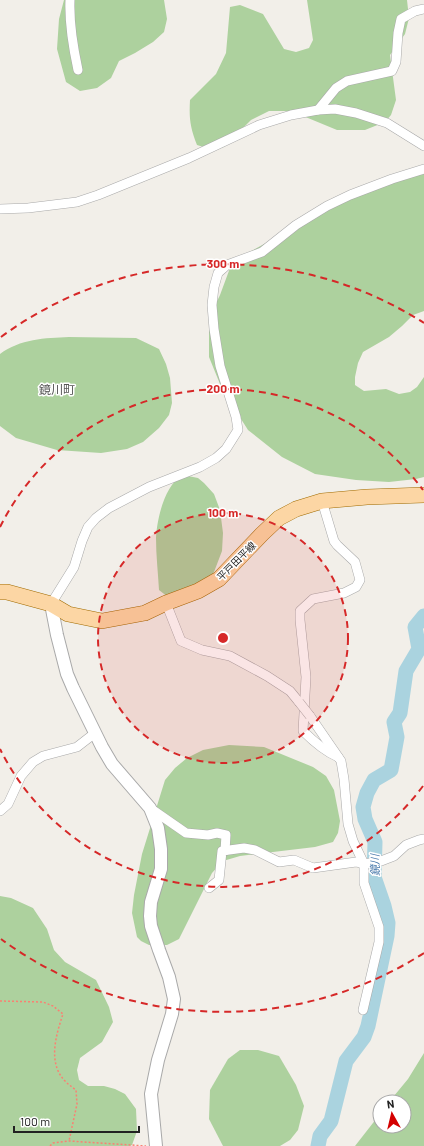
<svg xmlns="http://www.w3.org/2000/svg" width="424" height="1146" font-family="Barlow,'Noto Sans JP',sans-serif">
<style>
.forest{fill:#add19e}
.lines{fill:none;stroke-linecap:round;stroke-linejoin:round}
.river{stroke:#aad3df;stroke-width:15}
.minor-casing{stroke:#a9a9a9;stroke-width:10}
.tertiary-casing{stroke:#a9a9a9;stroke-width:14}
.primary-casing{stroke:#a06b00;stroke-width:16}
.path{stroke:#fa8072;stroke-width:1.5;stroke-dasharray:2 2;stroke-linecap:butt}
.minor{stroke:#fff;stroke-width:9}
.tertiary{stroke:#fff;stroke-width:12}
.primary{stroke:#fcd6a4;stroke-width:15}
.minor-bridge-casing{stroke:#a9a9a9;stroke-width:10;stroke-linecap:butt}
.minor-bridge{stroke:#fff;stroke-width:9}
.ring{fill:none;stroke:#d62828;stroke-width:2;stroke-dasharray:7 5}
.labels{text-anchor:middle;stroke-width:3;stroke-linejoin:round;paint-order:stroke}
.street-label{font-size:10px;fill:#222;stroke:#fff}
.water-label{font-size:11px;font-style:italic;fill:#4a7aab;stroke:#fff}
.quarter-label{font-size:12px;fill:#555;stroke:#fff}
.centre{fill:#d62828;stroke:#fff;stroke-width:2}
.ring-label{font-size:12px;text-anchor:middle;font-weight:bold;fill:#d62828;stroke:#fff;stroke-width:3;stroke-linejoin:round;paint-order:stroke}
</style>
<rect width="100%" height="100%" fill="#f2efe9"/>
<!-- forest -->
<g class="forest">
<path d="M64 0H164L167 19 164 32 153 42 135 53 119 61 111 78 97 88 80 91 66 82 57 49 59 19Z"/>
<path d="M307 0H407L409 18 405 34 390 55 396 100 391 115 385 122 365 130H337L291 111H269L251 120 224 147 210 149 197 145C190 127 189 118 190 100L216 74 226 53 230 7 240 5 263 14 284 49 296 52 309 48 313 40Z"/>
<path d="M424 167V311L413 315 402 326 389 337 363 352 358 363 355 377V385L364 391 386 389 399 394 410 392 417 387 424 377V477L416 479 389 482 356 480 315 474 282 457 248 430 222 389 209 357V318L220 295 230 268 244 255 308 220 379 185Z"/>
<path d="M69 337 136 338 159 349 166 364 170 378 172 403 169 415 159 428 143 442 127 449 101 453 57 450 16 438 0 426V354C20 339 45 338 69 337Z"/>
<path d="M183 475 198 478 204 483 214 494 220 510 223 533 222 551 214 572 204 589 173 601 159 590C158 573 156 555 156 538 157 518 165 484 183 475Z"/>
<path d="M229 745 264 747 313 767 326 776 334 790 340 821 338 833 333 842 315 847 240 856 223 861 212 873 179 939 167 945H149L141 941 137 937 132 913 134 895 142 854 165 780 175 768 187 758 203 750Z"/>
<path d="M0 896 11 898 33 908 47 929 54 950 65 962 96 980 109 1007 113 1022 102 1042 80 1058 77 1070 79 1080 88 1086H104L115 1089 125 1094 136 1109 137 1131 132 1145 130 1146H0Z"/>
<path d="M240 1050H258L279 1056 296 1085 304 1106 298 1130 290 1140 280 1146H223L209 1119 210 1090 228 1059Z"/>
<path d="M424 1053V1146H355L380 1114V1126H404V1102H389L408 1079Z"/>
</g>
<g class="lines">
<!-- river -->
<path class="river" d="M318 1146 320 1136 331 1121 346 1061 364 1037 368 1026 387 936 388 923 384 906 374 877 375 842 365 819 363 807 367 793 374 780 391 770 397 737 394 722 400 713 406 671 419 649 415 627 424 616"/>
<defs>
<g id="minor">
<path d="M70 0C69 23 73 47 78 70"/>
<path d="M318 110 336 88 347 81 392 71 396 62 398 33 401 19 415 11 424 9"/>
<path d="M0 209 28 208 77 202 98 195 189 158 259 125 291 115 318 110 335 109 356 113 387 123 424 146"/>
<path d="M322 501 334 541 337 545 355 562 360 580 356 587 344 593 313 599 300 611V620L306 677 303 731C314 742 324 751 338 757"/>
<path d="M166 603 181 641 202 650 230 656 267 676 290 691 299 702"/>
<path d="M51 604 74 567 82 541 88 527 96 518 109 508 149 487 200 467 216 458 226 449 238 430 236 417 220 366 214 329 212 305 214 287 218 273 227 265 262 252 296 225 327 206 350 195 392 179 424 169"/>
<path d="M310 716 341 761 344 779 348 824 353 841 364 864V883L379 927V942L363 1010"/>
<path d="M150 808 186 833 208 835 217 833 226 835 225 851"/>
<path d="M0 811 8 804 21 776 33 762 43 756 77 747 95 733"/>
<path d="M209 888 219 880 222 851 244 848 255 850 279 862 294 860 313 868 356 862 364 864 381 861 394 856 406 845 419 840 424 839"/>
</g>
<path id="tertiary" d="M51 604 57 635 67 674 73 688 102 747 112 764 150 808 158 828 161 849V869L151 902 150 916 151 926 159 950 169 977 174 999 172 1014 158 1060 151 1094 156 1146"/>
<path id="primary" d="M0 592H7L51 604 68 614 102 621 145 613 166 603 198 591 219 579 262 534 279 518 296 509 322 501 367 497 424 495"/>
</defs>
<!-- minor casing -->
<use href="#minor" class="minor-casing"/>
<!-- tertiary casing -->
<use href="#tertiary" class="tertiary-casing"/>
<!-- primary casing -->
<use href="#primary" class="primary-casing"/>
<!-- path -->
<g class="path">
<path d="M0 1001 43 1002 53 1006 63 1014C56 1035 47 1064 66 1082 69 1085 72 1087 76 1090L77 1104 69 1141"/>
<path d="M50 1146 53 1143 69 1141 146 1146"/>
</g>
<!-- minor -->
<use href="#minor" class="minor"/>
<!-- tertiary -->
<use href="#tertiary" class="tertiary"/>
<!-- primary -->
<use href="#primary" class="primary"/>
<defs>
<path id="minor-bridge" d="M299 702 310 716"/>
</defs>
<!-- minor-bridge casing -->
<use href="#minor-bridge" class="minor-bridge-casing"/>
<!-- minor-bridge -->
<use href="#minor-bridge" class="minor-bridge"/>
</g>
<!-- distance rings -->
<circle cx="223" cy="638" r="125" fill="#d62828" fill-opacity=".12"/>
<g class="ring">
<circle cx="223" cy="638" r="125"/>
<path d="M423 786A249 249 0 0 1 0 749M0 527A249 249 0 0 1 423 490"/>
<path d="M424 953A374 374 0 0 1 1 939M1 337A374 374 0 0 1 424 323"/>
</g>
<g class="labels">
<!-- street labels -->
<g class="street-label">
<text transform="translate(236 561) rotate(-45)" y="4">平戸田平線</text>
</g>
<!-- water labels -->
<g class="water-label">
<text transform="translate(375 865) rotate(-91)" y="4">鏡川</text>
</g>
<!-- quarter labels -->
<g class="quarter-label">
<text x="57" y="394">鏡川町</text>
</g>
</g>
<circle cx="223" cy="638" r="6" class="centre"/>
<g class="ring-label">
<text x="223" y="268">300 m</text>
<text x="223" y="393">200 m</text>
<text x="223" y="517">100 m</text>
</g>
<!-- north arrow -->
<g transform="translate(392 1114) rotate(352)"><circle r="19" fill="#ffffff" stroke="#a7a7a7"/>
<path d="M0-3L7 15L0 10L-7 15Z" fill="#d40000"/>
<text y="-6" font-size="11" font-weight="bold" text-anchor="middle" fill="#222222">N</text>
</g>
<!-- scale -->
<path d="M14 1126v6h125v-6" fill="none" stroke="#222222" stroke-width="2"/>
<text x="20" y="1126" font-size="12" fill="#222222" stroke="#ffffff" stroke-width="3" paint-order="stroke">100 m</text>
</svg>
